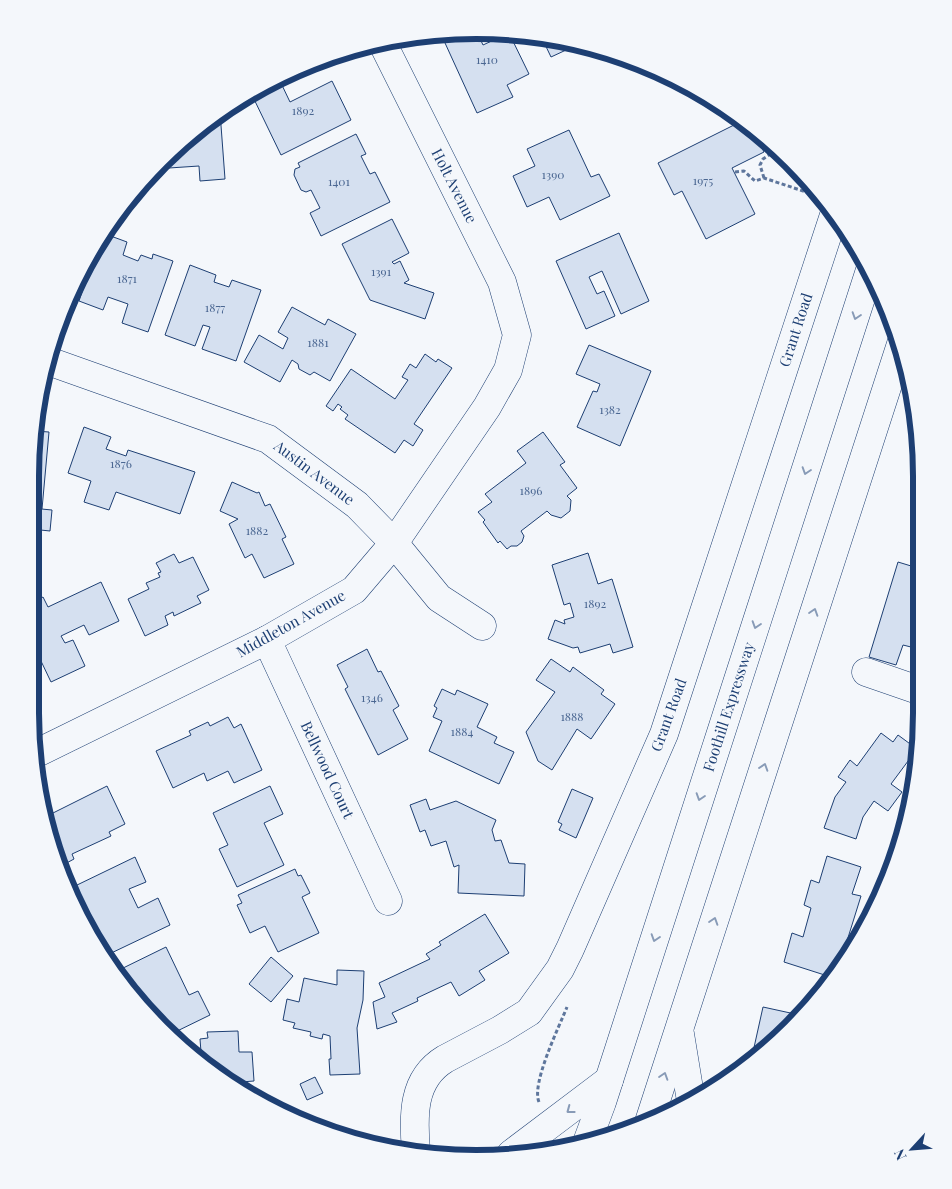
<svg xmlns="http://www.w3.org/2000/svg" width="952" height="1189" font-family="'Playfair Display',serif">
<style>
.building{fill:#d5e0f0;stroke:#1d3f73}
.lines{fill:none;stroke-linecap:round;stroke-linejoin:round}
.minor-casing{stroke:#1d3f73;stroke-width:29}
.highway-casing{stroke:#1d3f73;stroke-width:29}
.path{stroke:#5e769c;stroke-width:3;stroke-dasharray:4 2.5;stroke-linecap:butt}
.minor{stroke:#f4f7fb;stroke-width:28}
.highway{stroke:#f4f7fb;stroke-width:28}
.oneway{stroke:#889bb7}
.labels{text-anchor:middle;stroke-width:4;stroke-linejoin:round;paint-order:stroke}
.number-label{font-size:12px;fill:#4b6792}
.street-label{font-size:15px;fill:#1d3f73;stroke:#f4f7fb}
.rim{fill:none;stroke:#1d3f73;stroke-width:6}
</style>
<rect width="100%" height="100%" fill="#f4f7fb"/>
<!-- building -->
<g class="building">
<path d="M447 31 477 32 483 45 509 33 529 74 507 85 513 97 477 113 440 32Z"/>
<path d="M541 36 579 44 551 57Z"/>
<path d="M280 81 290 102 332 81 351 120 281 155 252 95Z"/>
<path d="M220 112 225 179 200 181 199 166 154 169 205 122Z"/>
<path d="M742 121 752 128 764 152 732 168 755 214 706 239 682 191 674 195 658 163Z"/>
<path d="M569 130 591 177 599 174 610 196 560 220 549 197 527 207 513 176 535 166 527 149Z"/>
<path d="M356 134 366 154 361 156 370 174 375 172 390 202 321 236 310 213 320 208 311 190 306 192 301 190 294 175 295 169 300 167 298 163Z"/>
<path d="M392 219 409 253 392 262 394 264 400 261 409 280 404 283 434 293 425 319 370 300 342 244Z"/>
<path d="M619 233 649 301 621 314 602 271 589 277 597 294 604 291 615 316 586 329 556 261Z"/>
<path d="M108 235 127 242 123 255 138 261 141 255 152 259 153 254 173 261 148 332 122 323 128 304 108 297 103 310 79 301 94 257Z"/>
<path d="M190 265 216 275 214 282 229 287 232 280 261 290 236 361 202 349 210 327 203 325 195 346 165 335Z"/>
<path d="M292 307 325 325 328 319 356 334 330 381 314 372 310 375 299 369 298 364 292 360 280 382 244 362 259 335 283 349 288 338 278 332Z"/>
<path d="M589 345 651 371 620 446 577 427 593 391 597 392 600 384 576 374Z"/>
<path d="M425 354 436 362 438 359 452 368 414 424 423 430 413 446 404 440 395 453 345 419 348 415 340 409 342 407 338 404 333 411 326 406 351 369 395 399 408 380 402 377 410 364 416 368Z"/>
<path d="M84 427 111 437 106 449 126 456 128 450 195 472 180 514 116 492 109 510 84 502 91 481 68 473Z"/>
<path d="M35 431 49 432 42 509 31 508V447Z"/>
<path d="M543 432 565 462 560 465 577 488 567 496 571 500 570 511 561 518 551 515 547 511 521 531 524 536 522 542 517 546H511L507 549 500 541 498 543 483 522 485 520 478 512 492 502 485 494 526 463 517 451Z"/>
<path d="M232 482 257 493 259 492 265 506 270 504 286 537 282 539 294 564 264 578 252 554 245 558 229 524 238 519 220 511Z"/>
<path d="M31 508 52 510 50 531 31 529Z"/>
<path d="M588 553 598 584 612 579 633 647 613 653 610 644 580 653 578 647 573 648 548 639 555 620 565 624 564 620 574 617 570 603 564 605 552 565Z"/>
<path d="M174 554 179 563 193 557 209 590 197 596 201 603 174 616 173 612 165 616 168 625 145 636 128 599 149 589 146 583 160 577 158 573 161 572 156 563Z"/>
<path d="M898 562 921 569V653L914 651 915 648 903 645 896 665 869 657Z"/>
<path d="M101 582 119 621 89 635 84 625 61 636 65 643 73 640 85 666 51 682 30 638V604L43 597 48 607Z"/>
<path d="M367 649 378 672 381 671 399 706 393 710 408 739 378 755 345 689 348 687 337 665Z"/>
<path d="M551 659 570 672 573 667 604 690 601 694 615 704 591 739 577 729 552 770 538 761 526 732 555 692 536 680Z"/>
<path d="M442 689 455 695 457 690 488 704 477 727 497 737 494 743 514 752 499 784 429 751 442 721 433 717 437 708 434 706Z"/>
<path d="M228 717 234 728 241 724 262 770 234 783 228 771 207 781 204 773 173 788 156 751 191 735 189 731 208 722 210 726Z"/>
<path d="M881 733 893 742 898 735 917 749 891 784 902 792 888 811 874 801 863 817 856 839 824 828 835 797 846 782 838 777 850 760 857 766Z"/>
<path d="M107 786 125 824 109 832 111 836 72 854 74 859 61 866 45 828 43 810 49 807 51 814Z"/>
<path d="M270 786 283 814 264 823 284 865 237 887 219 849 228 845 213 813Z"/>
<path d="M572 789 593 798 576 838 559 830 562 824 558 822Z"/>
<path d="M426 799 430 810 456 801 496 820 492 830 495 841 501 840 509 863 525 864 524 896 458 893 459 865 454 867 446 841 431 846 425 830 420 832 410 805Z"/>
<path d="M827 856 861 867 852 894 861 896 837 973 834 978 784 962 792 933 803 937 811 908 804 905 811 880 819 883Z"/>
<path d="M135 857 146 882 129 889 138 908 158 898 170 925 105 956 90 936 88 932 95 928 75 886Z"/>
<path d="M295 869 298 876 301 875 310 893 302 897 319 933 278 952 265 926 250 933 237 905 242 903 238 895Z"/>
<path d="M485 914 509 953 479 971 485 980 459 996 451 982 417 998 418 1001 392 1013 397 1022 377 1029 373 1002 385 997 379 983 430 959 426 954 441 945 439 942Z"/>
<path d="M166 947 189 995 198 991 210 1015 169 1035 160 1028 117 971Z"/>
<path d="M271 957 293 976 271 1002 249 984Z"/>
<path d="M337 970 364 971 363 1000 357 1028 360 1074 330 1075 329 1059H331L330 1036 323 1034 322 1039 310 1036 311 1032 293 1028 295 1023 283 1020 287 999 299 1002 304 978 337 985Z"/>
<path d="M763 1007 795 1014 792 1024 770 1049 751 1061Z"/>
<path d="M238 1031 239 1052H252L254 1081 241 1082 242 1090 198 1057 197 1052H201L200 1039 208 1038 207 1032Z"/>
<path d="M315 1077 323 1093 307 1100 300 1084Z"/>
<path d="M366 1137V1145L351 1140V1139Z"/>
</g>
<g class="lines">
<defs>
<g id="minor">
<path d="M51 362 268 439 357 505 394 543 439 598 482 626"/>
<path d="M267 640 388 901"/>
<path d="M866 672 921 691"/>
<path d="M35 754 267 640 354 590 394 543 487 407 508 370 517 335 502 282 382 42"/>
<path d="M416 1151C413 1116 412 1079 445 1059L500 1030 529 1012 560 969 570 949 664 734 835 212"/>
</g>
<g id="highway">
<path d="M680 1034 691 1101"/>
<path d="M649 1122 901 344"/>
<path d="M586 1145 602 1102 870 270"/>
<path d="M511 1154 609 1080"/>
</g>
</defs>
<!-- minor casing -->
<use href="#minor" class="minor-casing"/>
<!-- highway casing -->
<use href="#highway" class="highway-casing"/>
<!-- path -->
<g class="path">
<path d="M735 172 744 171 755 181 764 178 812 194"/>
<path d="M764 178 760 165 763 159 778 149"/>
<path d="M539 1102C531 1084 559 1027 567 1007"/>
</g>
<!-- minor -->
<use href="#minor" class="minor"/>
<!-- highway -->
<use href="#highway" class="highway"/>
</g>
<!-- one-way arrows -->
<defs><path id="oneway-chevron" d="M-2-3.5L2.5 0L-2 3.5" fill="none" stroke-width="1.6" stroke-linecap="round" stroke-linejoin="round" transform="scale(1.25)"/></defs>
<g class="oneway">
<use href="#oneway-chevron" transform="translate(856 316) rotate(108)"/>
<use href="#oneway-chevron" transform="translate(806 471) rotate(108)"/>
<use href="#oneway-chevron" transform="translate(814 612) rotate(-72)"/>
<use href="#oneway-chevron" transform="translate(756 625) rotate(108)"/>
<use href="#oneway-chevron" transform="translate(764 767) rotate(-72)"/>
<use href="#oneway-chevron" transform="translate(700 797) rotate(108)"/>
<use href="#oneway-chevron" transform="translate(714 921) rotate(-72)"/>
<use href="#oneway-chevron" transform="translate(655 938) rotate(108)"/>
<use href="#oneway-chevron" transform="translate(664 1076) rotate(-72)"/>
<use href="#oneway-chevron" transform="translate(570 1110) rotate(143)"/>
</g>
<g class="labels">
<!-- number labels -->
<g class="number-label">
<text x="487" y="64">1410</text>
<text x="303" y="115">1892</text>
<text x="553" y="179">1390</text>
<text x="703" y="185">1975</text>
<text x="339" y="186">1401</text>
<text x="381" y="276">1391</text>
<text x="127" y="283">1871</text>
<text x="215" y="312">1877</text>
<text x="318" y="347">1881</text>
<text x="610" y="414">1382</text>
<text x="121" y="468">1876</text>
<text x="531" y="495">1896</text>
<text x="257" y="535">1882</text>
<text x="595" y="608">1892</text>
<text x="372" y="702">1346</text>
<text x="572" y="721">1888</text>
<text x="462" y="736">1884</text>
</g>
<!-- street labels -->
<g class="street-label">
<text transform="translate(454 186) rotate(63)" y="5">Holt Avenue</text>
<text transform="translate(796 330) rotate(-72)" y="5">Grant Road</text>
<text transform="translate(314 473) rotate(37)" y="5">Austin Avenue</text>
<text transform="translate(291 624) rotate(-29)" y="5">Middleton Avenue</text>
<text transform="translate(729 707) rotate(-72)" y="5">Foothill Expressway</text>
<text transform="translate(669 715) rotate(-70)" y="5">Grant Road</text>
<text transform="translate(327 770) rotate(65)" y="5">Bellwood Court</text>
</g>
</g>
<!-- crop -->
<path d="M0 0H952V1189H0ZM476 39H476A437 437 0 0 1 913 476V713A437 437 0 0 1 476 1150H476A437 437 0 0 1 39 713V476A437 437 0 0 1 476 39Z" fill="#f4f7fb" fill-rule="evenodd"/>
<path class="rim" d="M476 39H476A437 437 0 0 1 913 476V713A437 437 0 0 1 476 1150H476A437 437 0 0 1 39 713V476A437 437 0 0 1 476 39Z"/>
<!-- north arrow -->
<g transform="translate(912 1149) rotate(244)" stroke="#f4f7fb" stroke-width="4" paint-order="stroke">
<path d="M0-4L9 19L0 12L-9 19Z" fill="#1d3f73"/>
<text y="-8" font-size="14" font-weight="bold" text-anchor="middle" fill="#1d3f73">N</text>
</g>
</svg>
